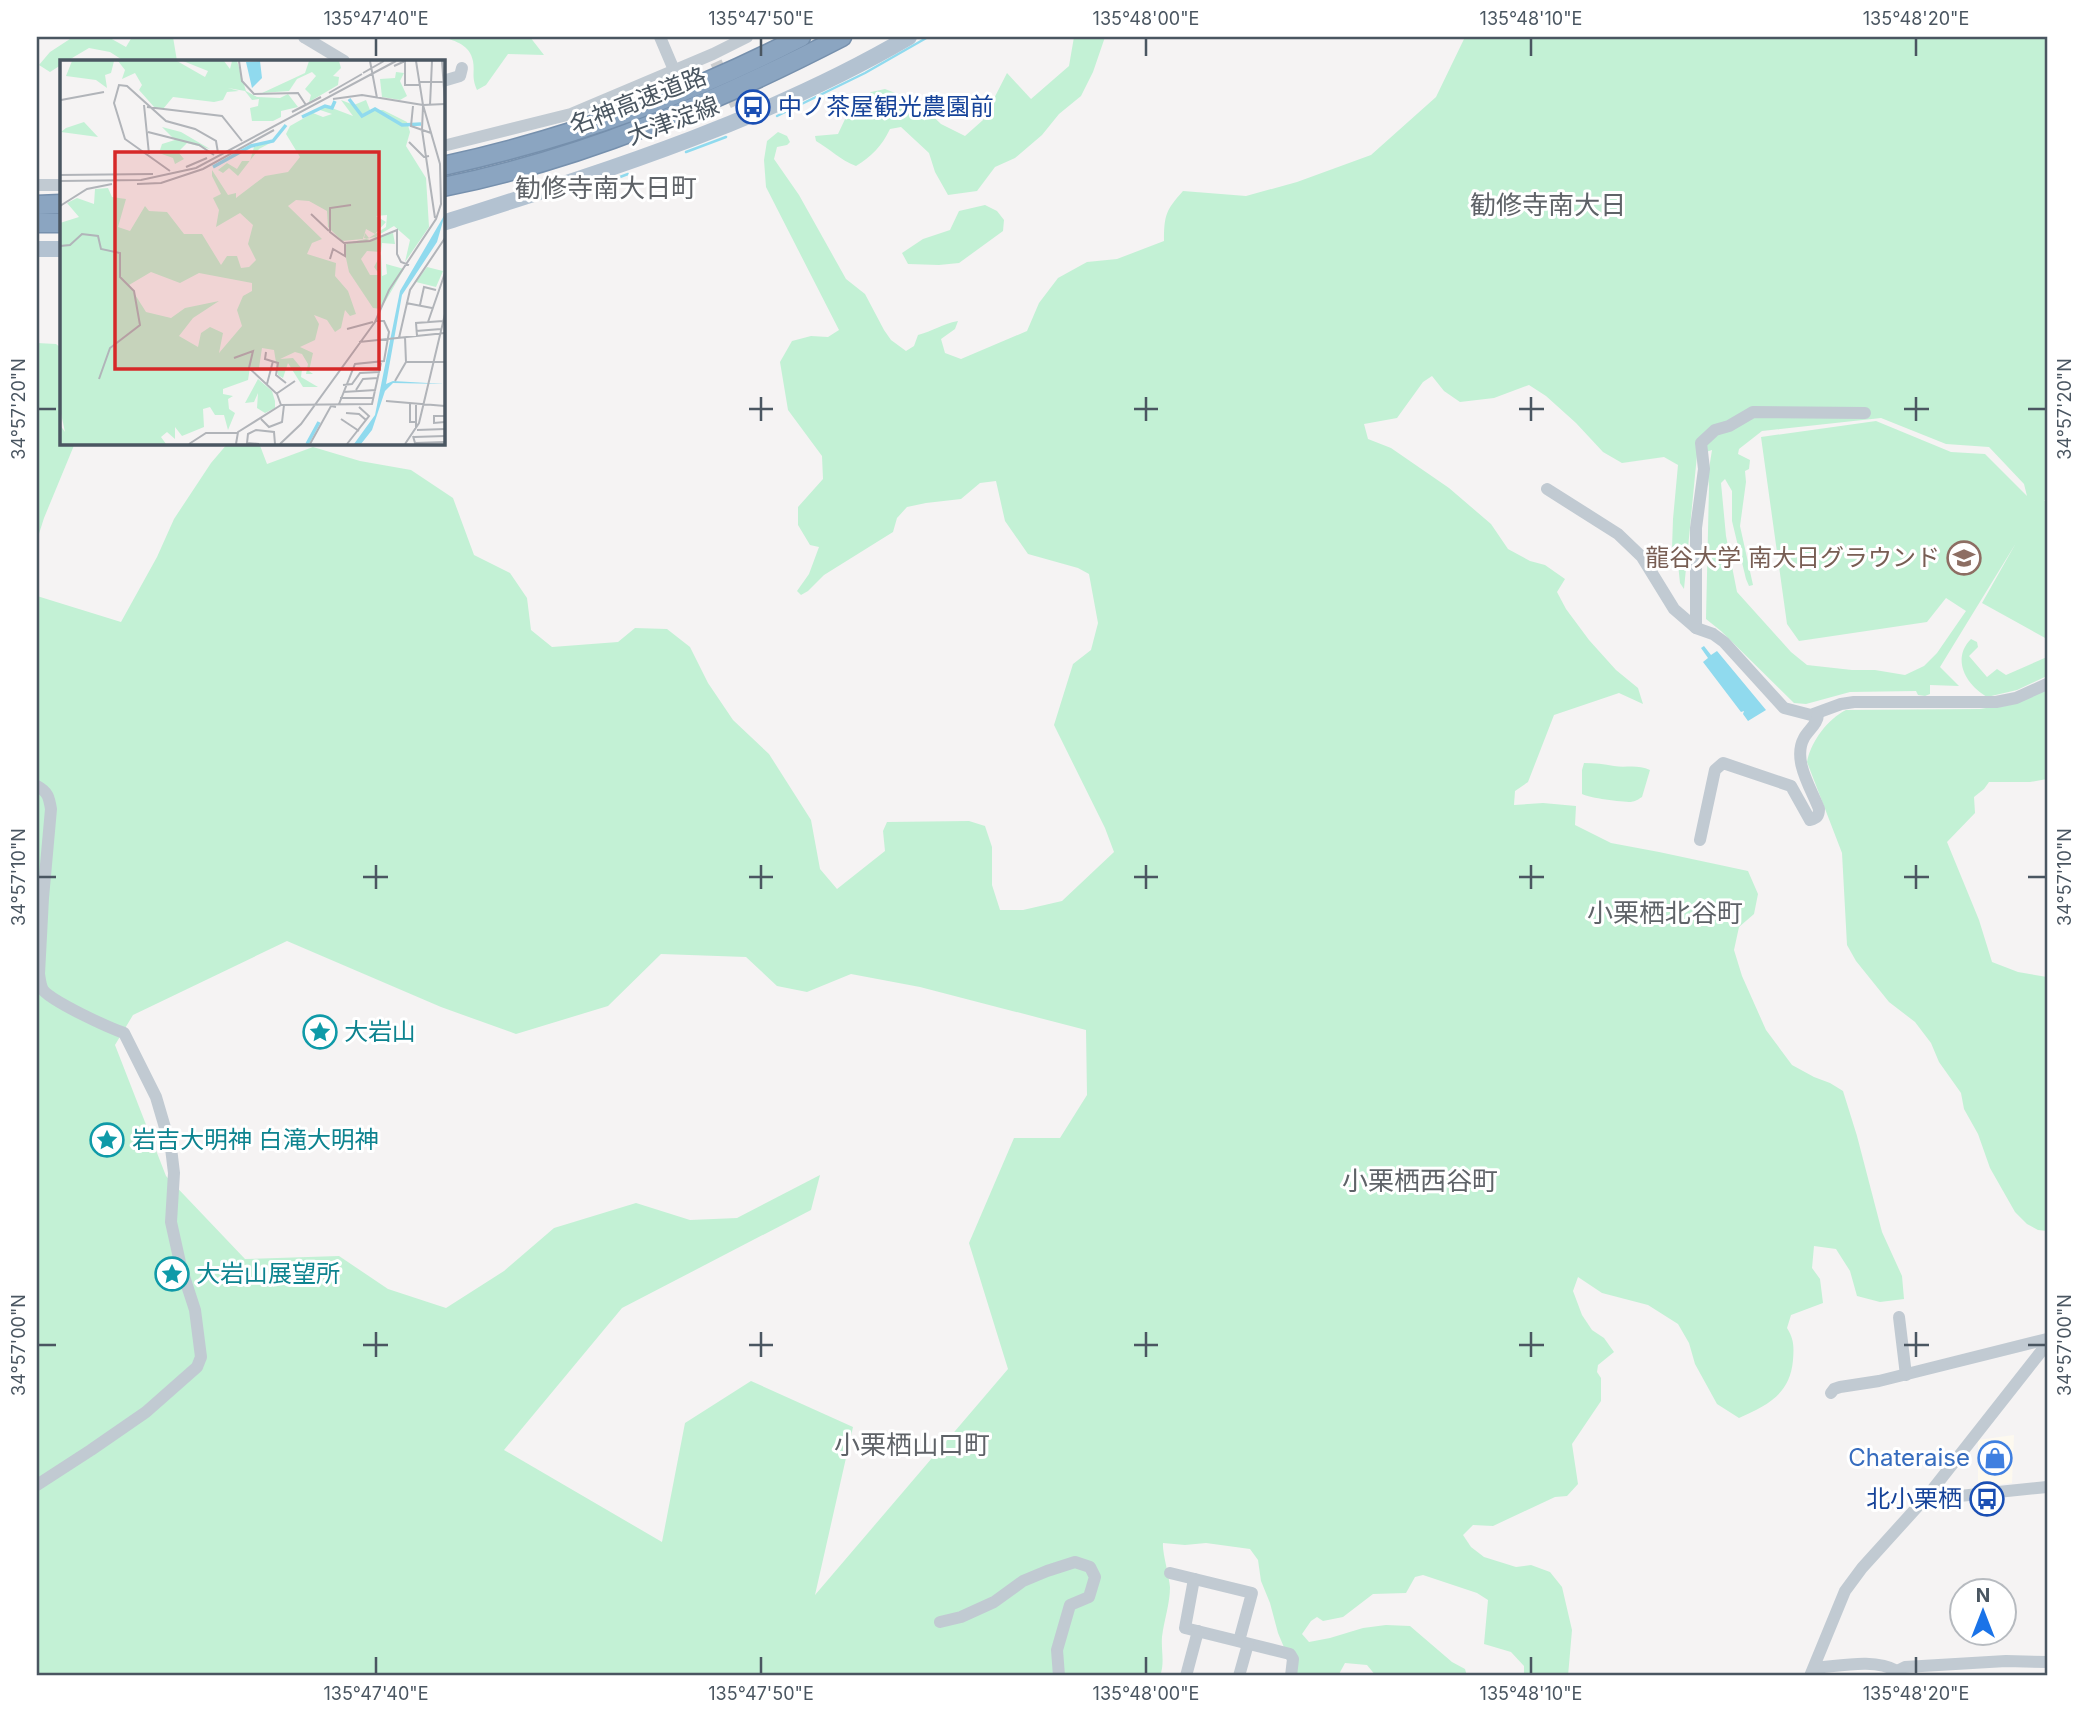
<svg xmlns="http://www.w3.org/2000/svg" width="2084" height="1713" font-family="Inter,'Noto Sans JP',sans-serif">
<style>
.commercial{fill:#fdf9ef}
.green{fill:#c3f1d5;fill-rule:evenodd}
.water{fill:#90daee}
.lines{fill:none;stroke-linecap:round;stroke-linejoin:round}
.stream{stroke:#90daee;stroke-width:2.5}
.minor-tunnel{stroke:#caccce;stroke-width:12;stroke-dasharray:12 6;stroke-linecap:butt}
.highway-casing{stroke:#7690ad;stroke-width:21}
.minor{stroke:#c1cad2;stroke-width:12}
.major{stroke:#b3c2d1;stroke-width:16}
.highway{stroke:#8ba5c1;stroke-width:18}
.ticks{fill:none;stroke:#4a5661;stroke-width:2.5}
.labels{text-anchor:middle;stroke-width:6;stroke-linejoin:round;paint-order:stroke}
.street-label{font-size:24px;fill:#4a5661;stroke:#fff}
.transit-label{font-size:24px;fill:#164399;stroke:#fff;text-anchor:start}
.education-label{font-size:24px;fill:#785e54;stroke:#fff;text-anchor:end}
.culture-label{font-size:24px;fill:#0d838f;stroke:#fff;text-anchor:start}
.shop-label{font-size:24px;fill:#366cbe;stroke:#fff;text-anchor:end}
.neighbourhood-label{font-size:26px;fill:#5f6368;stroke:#fff}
.inset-river{fill:none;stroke:#90daee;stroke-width:3.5}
.inset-road{fill:none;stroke:#b1b4b9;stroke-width:2}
.view{fill:#d62828;fill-opacity:0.15;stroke:#d62828;stroke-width:3.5}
.inset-edge{fill:none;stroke:#4a5661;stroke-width:3.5}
.neatline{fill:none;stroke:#4a5661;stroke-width:2.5}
.ticks-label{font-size:18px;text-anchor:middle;fill:#4a5661}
</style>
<rect width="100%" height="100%" fill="#f5f3f3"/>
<!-- commercial -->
<path class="commercial" d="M2014 1435 2012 1483 1978 1487V1440Z"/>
<!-- green -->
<g class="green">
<path d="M73 37 110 38 126 47 132 37H173L177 61H124L110 52 89 48 67 61H61V65L50 72 39 65 50 52Z"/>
<path d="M442 37H530L544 55 508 54 486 85 477 90C471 76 475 73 473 61 470 45 456 41 442 37Z"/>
<path d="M1074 37H1105L1093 72 1081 96 1059 114 1042 135 1015 158 995 167 977 191 948 195 935 172 929 153 901 127 890 129C882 146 871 157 856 166 840 160 830 149 816 141L815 136 838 134 846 117 871 92 885 89 918 102 941 124 965 136 983 120 1007 73 1031 99 1069 66Z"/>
<path d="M1465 37H2047V500H2044L2047 503V639L1982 603 2016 543 1940 667 1959 686 1930 685V694L1925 696 1918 695 1916 691 1850 692 1806 704 1794 703 1721 631 1706 619 1709 487 1708 475 1712 450 1697 455 1684 589 1680 583 1678 564 1672 548 1673 519 1678 465 1664 457 1622 463 1603 452 1576 423 1546 396 1529 385 1494 398 1460 402 1444 391 1432 376 1423 382 1397 418 1364 424 1368 439 1391 448 1449 488 1491 524 1508 549 1530 561 1545 565 1565 579 1557 592 1566 609 1589 640 1616 670 1638 688 1643 704 1619 693 1554 715 1528 782 1515 791 1514 805 1543 803 1576 806 1575 825 1611 843 1659 852 1748 871 1758 894 1754 914 1739 927 1734 950 1742 976 1766 1030 1792 1065 1814 1077 1830 1083 1843 1091 1857 1136 1882 1232 1902 1276 1904 1299 1880 1302 1857 1296 1850 1271 1836 1249 1814 1246 1812 1268 1820 1279 1823 1303 1791 1315 1787 1328C1794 1339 1794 1347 1793 1360 1790 1395 1767 1405 1739 1418L1717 1404 1695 1364 1689 1343 1678 1324 1648 1305 1602 1293 1578 1277 1573 1291 1582 1315 1592 1330 1604 1338 1614 1352 1598 1365 1597 1372 1601 1378V1401L1572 1444 1578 1484 1567 1496 1555 1497 1493 1526 1473 1525 1463 1535 1471 1547 1484 1557 1516 1567 1531 1565 1550 1572 1562 1587 1572 1630 1568 1676H1524V1666L1511 1652 1484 1644 1488 1600 1477 1593 1423 1575 1415 1577 1406 1593 1373 1594 1343 1617 1323 1621 1317 1617 1311 1621 1302 1634 1309 1642 1330 1638 1363 1628 1386 1625 1410 1626 1452 1662 1465 1669 1467 1676H1376L1367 1665 1345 1663 1338 1676H1296L1278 1633 1270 1603 1261 1581 1258 1560 1250 1549 1206 1543 1185 1545 1163 1543C1162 1552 1169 1575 1170 1587 1170 1604 1164 1620 1162 1637 1161 1651 1165 1663 1160 1676H37V596L121 622 157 557 174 519 211 463 228 443H259L267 464 313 447 360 461 411 470 453 498 474 555 510 573 527 598 531 630 552 647 618 642 635 628 667 629 690 647 708 683 733 720 769 754 811 820 820 869 837 889 885 851 883 831 887 822 969 821 985 826 992 847V885L1000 910H1023L1062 901 1114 852 1105 828 1054 725 1073 664 1091 650 1098 623 1089 574 1078 568 1028 554 1005 521 996 481 980 483 961 499 926 503 907 507 897 518 893 532 824 575 808 591 801 595 797 591 809 574 819 547 810 545 798 525V507L823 479 822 456 788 410 780 362 792 341 811 336 828 337 839 330 766 187 764 160 767 141 778 132 787 136 790 142 787 145 777 147 774 159 799 195 846 279 865 294 884 330 891 340 906 351 914 346 918 335C934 331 941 324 958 321L955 329 941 339 945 353 961 359 1027 331 1039 303 1058 278 1087 262 1117 259 1164 241C1164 215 1166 210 1183 191L1246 196 1297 182 1371 155 1436 97ZM1881 418 1946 444 1989 447 2024 484 2027 496 1985 454 1951 452 1876 421 1761 437 1787 624 1799 641 1927 622 1946 598 1966 611 1937 653 1924 666 1905 675 1875 670H1852L1807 665 1791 652 1737 592 1726 536 1721 483 1725 479 1732 491V521L1746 579 1749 586 1753 585 1740 526 1746 482 1745 471 1749 469 1750 460 1738 454 1739 449 1762 431ZM287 941 441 1007 516 1034 608 1006 661 954 746 957 777 986 807 992 851 974 920 987 1086 1030 1087 1095 1060 1138H1014L969 1243 1008 1369 815 1595 853 1427 751 1381 685 1423 662 1542 504 1450 622 1308 811 1210 820 1175 737 1218 690 1220 636 1203 554 1228 504 1271 446 1308 388 1289 339 1256 245 1259 166 1176 115 1045 133 1015Z"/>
<path d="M985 205 997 211 1004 220 1003 231 959 263 939 265 908 264 902 253 923 239 950 230 959 211Z"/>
<path d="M37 343 56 344 61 348V443H75L44 518 37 540Z"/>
<path d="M1971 639 1977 642 1978 647 1969 656 1987 677 1997 669 2006 675 2047 657V676L2017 690 1987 697C1966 685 1951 659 1971 639Z"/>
<path d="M2047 689V779L2030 782H1989L1984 789 1974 797 1975 813 1947 842 1979 920 1992 962 2018 972 2047 977V1231L2038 1230 2027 1224 2015 1212 1990 1168 1978 1134 1964 1109 1961 1093 1939 1062 1931 1043 1915 1022 1889 1002 1856 961 1847 945 1842 853 1807 762C1811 741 1828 719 1846 710L1980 709 2011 704Z"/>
<path d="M1584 763C1595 763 1604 764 1614 766 1626 768 1638 764 1650 770L1642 797C1637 800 1636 801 1631 802 1621 802 1590 798 1582 794V770Z"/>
</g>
<!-- water -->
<path class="water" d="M1704 646 1711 655 1717 651 1766 710 1748 721 1743 714 1744 711 1741 712 1703 662 1708 658 1701 648Z"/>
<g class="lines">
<!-- stream -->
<g class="stream">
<path d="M777 116 865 73 928 37"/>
<path d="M686 152 726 137"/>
<path d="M556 196 565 193 580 192 628 174"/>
</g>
<!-- minor-tunnel -->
<path class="minor-tunnel" d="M716 62 737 107"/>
<defs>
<g id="highway">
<path d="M443 166C567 139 689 95 801 37"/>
<path d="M443 187C583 159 716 102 842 37"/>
<path d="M37 205 61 204"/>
<path d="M37 223H61"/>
</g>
</defs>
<!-- highway casing -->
<use href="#highway" class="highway-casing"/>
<!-- minor -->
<g class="minor">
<path d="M304 37 344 61"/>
<path d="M660 37 674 70"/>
<path d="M443 81 460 76 462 68"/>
<path d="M443 146 571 114 713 54 747 37"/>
<path d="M37 185H61"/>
<path d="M1865 413 1753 412 1729 426 1715 430 1701 443 1704 469 1696 528V628L1713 634 1724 642 1784 708 1811 715 1841 704 1854 702H1996L2016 698 2047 684"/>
<path d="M1547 489 1618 534 1642 557 1674 609 1696 628"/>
<path d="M37 786C48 792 49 797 51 809L43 898 39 974C40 979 40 985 43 990 53 1002 107 1027 124 1033L156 1097 171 1148 174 1173 171 1222 181 1267 195 1310 201 1357 197 1367 146 1412 91 1450 37 1485"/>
<path d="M1700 840 1715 770 1723 763 1791 786 1810 820C1817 818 1819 816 1819 809 1811 788 1792 760 1804 738 1809 729 1818 724 1818 714"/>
<path d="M1899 1317 1906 1375"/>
<path d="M1831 1393 1834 1389 1840 1387 1879 1381 2047 1339"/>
<path d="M1929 1494 1950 1497 2047 1487"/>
<path d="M1170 1573 1252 1593 1239 1641"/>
<path d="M1194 1579 1185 1628 1290 1654 1293 1659 1291 1676"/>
<path d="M940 1622 961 1617 994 1602 1023 1581 1047 1571 1075 1562 1090 1567 1095 1577 1089 1597 1070 1605 1057 1650 1059 1676"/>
<path d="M1815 1668C1840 1666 1875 1658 1897 1671"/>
<path d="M1186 1676 1198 1631"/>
<path d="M1239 1676 1248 1644"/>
<path d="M1810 1676 1845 1591 1862 1568 1929 1494 2047 1344"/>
<path d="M1894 1676 1897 1671 1905 1667 2006 1661 2047 1662"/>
</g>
<!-- major -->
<g class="major">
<path d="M443 223C602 172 764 122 909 37"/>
<path d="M37 249H61"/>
</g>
<!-- highway -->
<use href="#highway" class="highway"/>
</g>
<!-- ticks -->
<path class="ticks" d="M376 38V56M761 38V56M1146 38V56M1531 38V56M1916 38V56M761 397V421M1146 397V421M1531 397V421M1916 397V421M38 409H56M749 409H773M1134 409H1158M1519 409H1544M1904 409H1929M2028 409H2046M376 865V889M761 865V889M1146 865V889M1531 865V889M1916 865V889M38 877H56M363 877H388M749 877H773M1134 877H1158M1519 877H1544M1904 877H1929M2028 877H2046M376 1332V1357M761 1332V1357M1146 1332V1357M1531 1332V1357M1916 1332V1357M38 1345H56M363 1345H388M749 1345H773M1134 1345H1158M1519 1345H1544M1904 1345H1929M2028 1345H2046M376 1657V1674M761 1657V1674M1146 1657V1674M1531 1657V1674M1916 1657V1674"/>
<!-- icons -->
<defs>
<symbol id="bus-ring" viewBox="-11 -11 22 22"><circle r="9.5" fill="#fff" stroke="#1a4fb4" stroke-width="1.5"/><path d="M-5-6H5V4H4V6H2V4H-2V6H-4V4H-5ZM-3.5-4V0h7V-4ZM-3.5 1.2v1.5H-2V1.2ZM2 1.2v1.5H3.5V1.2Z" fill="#1a4fb4"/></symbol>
<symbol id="university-ring" viewBox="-11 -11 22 22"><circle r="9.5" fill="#fff" stroke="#8d6e63" stroke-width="1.5"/><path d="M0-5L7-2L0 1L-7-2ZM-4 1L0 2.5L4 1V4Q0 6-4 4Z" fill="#8d6e63"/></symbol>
<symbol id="sight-ring" viewBox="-11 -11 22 22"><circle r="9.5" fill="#fff" stroke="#0f9aa8" stroke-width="1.5"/><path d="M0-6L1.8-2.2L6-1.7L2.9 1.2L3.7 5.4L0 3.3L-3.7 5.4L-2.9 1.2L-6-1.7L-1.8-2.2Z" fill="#0f9aa8"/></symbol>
<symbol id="shop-ring" viewBox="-11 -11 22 22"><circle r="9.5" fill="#fff" stroke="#3f7fe0" stroke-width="1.5"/><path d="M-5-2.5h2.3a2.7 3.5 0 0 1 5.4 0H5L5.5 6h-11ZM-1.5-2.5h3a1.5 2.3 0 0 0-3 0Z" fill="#3f7fe0"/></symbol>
</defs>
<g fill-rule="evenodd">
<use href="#bus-ring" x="734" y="88" width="38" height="38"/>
<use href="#university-ring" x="1945" y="539" width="38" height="38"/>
<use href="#sight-ring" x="301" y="1013" width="38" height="38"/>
<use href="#sight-ring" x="88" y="1121" width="38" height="38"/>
<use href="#sight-ring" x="153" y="1255" width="38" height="38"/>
<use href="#shop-ring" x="1976" y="1439" width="38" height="38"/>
<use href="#bus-ring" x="1968" y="1480" width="38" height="38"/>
</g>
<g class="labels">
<!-- street labels -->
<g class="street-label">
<text transform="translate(638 101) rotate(-21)" y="8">名神高速道路</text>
<text transform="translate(673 121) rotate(-20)" y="8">大津淀線</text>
</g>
<!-- transit labels -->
<g class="transit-label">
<text x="778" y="115">中ノ茶屋観光農園前</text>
<text x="1962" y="1507" text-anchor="end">北小栗栖</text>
</g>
<!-- education labels -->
<g class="education-label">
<text x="1940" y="566">龍谷大学 南大日グラウンド</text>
</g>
<!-- culture labels -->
<g class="culture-label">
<text x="344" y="1040">大岩山</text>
<text x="132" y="1148">岩吉大明神 白滝大明神</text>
<text x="196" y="1282">大岩山展望所</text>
</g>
<!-- shop labels -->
<g class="shop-label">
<text x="1970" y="1466">Chateraise</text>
</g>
<!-- neighbourhood labels -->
<g class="neighbourhood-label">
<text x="606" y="197">勧修寺南大日町</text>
<text x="1548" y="214">勧修寺南大日</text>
<text x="1665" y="922">小栗栖北谷町</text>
<text x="1420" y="1190">小栗栖西谷町</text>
<text x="912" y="1454">小栗栖山口町</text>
</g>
</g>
<!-- overview -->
<g transform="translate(60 60)">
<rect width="385" height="385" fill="#f5f3f3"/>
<path d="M12 1H54L51 13 45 15 47 28 36 20 6 16ZM58 1H117L145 17 148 11 123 1H164L170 9 172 1H177L186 31 197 37 220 38 228 34 238 47 221 51V57L213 61H192L190 48 198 46 199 39 192 40 185 31 168 28 179 31 167 32 163 40 154 42 113 37 103 49 95 48 79 30 82 25 75 13 62 19 65 10ZM249 1H279L281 8 273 16 279 17 278 25 249 42 251 35 245 29 256 16 252 12 237 19 229 31 202 33 245 13ZM336 12 344 13 340 21 347 36 340 40 322 37 320 19 335 18ZM281 40 294 45 306 40 310 50H323L347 62 350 72 346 86 366 118 369 167 345 202 350 180 334 166 310 180 304 178 305 173 309 178 326 167 327 155 316 156 326 162 315 174 306 169 303 179 282 181 268 167 267 151 249 141 236 140 228 146 262 179 252 183 247 194 276 203 275 216 288 231 296 254 290 256 285 250 281 268 275 272 267 260 254 255 259 264 255 280 240 287 253 293 249 311 253 314H246L248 304 242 294 235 292 220 299 233 298 242 309 241 317 258 327H243L228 303 223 318 218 315 214 290 202 288 199 308 190 307 188 320 163 329V334L173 336 168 339 169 349 175 353 168 370 164 355H155L150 347 143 349 144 367 122 376 115 367V379L107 372 101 377 106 384H0V365L5 372 0 349V163L19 157 7 143 17 138 34 144 35 129 48 128 52 137 66 139 58 167 70 171 85 146 89 151 107 152 124 174H142L161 205 167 196H177L181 208 189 207 196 200 188 184 193 165 180 153 156 167 159 150 153 138 161 134 152 116V110L168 135 176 133V138L205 116 228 112 240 97 226 74 230 66 253 53 263 57 272 54 260 50 264 45 293 56ZM91 212 120 223 139 213 192 223V231L183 236 177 250 182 266 159 293 163 273 150 267 141 273 138 287 119 276 133 258 159 241 125 248 111 258 86 252 69 225ZM24 62 38 77 1 72 6 68ZM102 67 121 72 150 89 127 83 118 92 124 99 115 104 113 98 99 93 102 84 115 80ZM214 81 199 89 178 116 169 108 163 113 158 110 167 103 177 109 182 101H190L194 87ZM333 173 335 184 322 183 321 192 307 191 301 199 310 215H320L314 207 321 194 322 216 327 214 326 204 344 209 321 249 313 248 289 212 284 189 287 183ZM367 207 383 211 376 227 356 222ZM198 319 212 331 215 341V348L205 353 197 348 198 333 194 342 185 343Z" fill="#c3f1d5" fill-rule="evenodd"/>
<path d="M200 1 202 18 192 28 186 2ZM385 154 377 182 342 235 326 324 333 321 385 324 333 323 325 331 312 370 301 384H294L315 355 340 231Z" fill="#90daee"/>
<path class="inset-river" d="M289 39 302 56 315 49 342 65 361 64M242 57 265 46 272 48 275 41M153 107 191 86 213 81 226 65M247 384 259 362"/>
<path class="inset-road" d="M179 1 182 21 194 34 238 33 246 45M310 1 317 38M382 1 385 43M334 6 345 1V25H360M303 13 324 1M359 22H385M269 33 302 14M273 39 302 35 363 45 356 1M1 40 44 32M84 45 89 94M363 45 385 44M370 45 372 1M353 46 351 66 371 73M363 46 362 70 375 158M87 47 162 56 182 81M232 52 261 37M88 72 139 85 154 95M349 82 364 97 369 96M126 107 147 98M110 111 65 79 54 43 59 25 67 26 106 61 135 69 156 81 158 93M0 115 93 114M0 121 81 120 136 108 336 1M77 124 101 123 143 109 214 70M291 145 270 148V172L284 183 310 181 337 170V194L341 202 349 205M0 146 27 129 52 124M251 154 269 171M0 186 10 185 22 174 38 176 41 189 60 193V217L74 231 80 265 50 288 39 319M270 199 273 189 285 196V183M346 243 372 248M360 245 364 227 376 230M368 262 385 213M287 269 313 262M356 271 381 269M357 276 356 263 383 261M345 277 346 302H385M339 278 350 230 385 178M299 282 385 273M206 292 205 299 218 303 216 315 226 323M174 298 193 291 189 308 217 334 221 345M335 321 346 302M207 324 213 301M283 325 292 324 300 313 320 312M296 330 303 319 318 318M283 332 316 330M216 334 235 321M280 338H314M326 341 385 346M279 344 295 304 324 301 329 272 324 261H315M350 344V362H355M221 345 312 344 321 303M356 345V368M286 353 299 354 306 360M385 356H374V363L385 362M201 359 209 367 222 362 224 345M281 359 299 371M357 370 385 369M353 376 355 383 385 382M354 377 385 376M129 384 146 373H177M176 384 178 372 221 345M199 384 187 383 188 374 196 370 214 372 215 384M220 384 241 364 315 262 329 230 376 159 381 144 380 104 363 45M250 384 271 346 276 347M287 384 309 356 299 347M345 384 359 363 385 254"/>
<path class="view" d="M55 92H319V309H55Z"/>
<rect width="385" height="385" class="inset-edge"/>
</g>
<!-- border -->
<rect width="2084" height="1713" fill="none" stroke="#ffffff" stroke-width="77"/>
<!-- north arrow -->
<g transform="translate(1983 1612)"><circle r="33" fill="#ffffff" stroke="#b7bbc0" stroke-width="2"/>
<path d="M0-5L12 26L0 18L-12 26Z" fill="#1a73e8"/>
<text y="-10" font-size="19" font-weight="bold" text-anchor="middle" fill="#4a5661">N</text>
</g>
<rect x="38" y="38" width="2008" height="1636" class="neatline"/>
<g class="ticks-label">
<text x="376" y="25">135°47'40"E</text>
<text x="761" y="25">135°47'50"E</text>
<text x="1146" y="25">135°48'00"E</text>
<text x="1531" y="25">135°48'10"E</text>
<text x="1916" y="25">135°48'20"E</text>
<text transform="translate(19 409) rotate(-90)" y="6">34°57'20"N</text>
<text transform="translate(2065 409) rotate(-90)" y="6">34°57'20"N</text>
<text transform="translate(19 877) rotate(-90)" y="6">34°57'10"N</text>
<text transform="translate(2065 877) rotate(-90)" y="6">34°57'10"N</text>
<text transform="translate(19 1345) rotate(-90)" y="6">34°57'00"N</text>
<text transform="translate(2065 1345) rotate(-90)" y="6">34°57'00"N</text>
<text x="376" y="1700">135°47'40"E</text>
<text x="761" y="1700">135°47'50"E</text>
<text x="1146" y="1700">135°48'00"E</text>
<text x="1531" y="1700">135°48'10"E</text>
<text x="1916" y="1700">135°48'20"E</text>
</g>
</svg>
